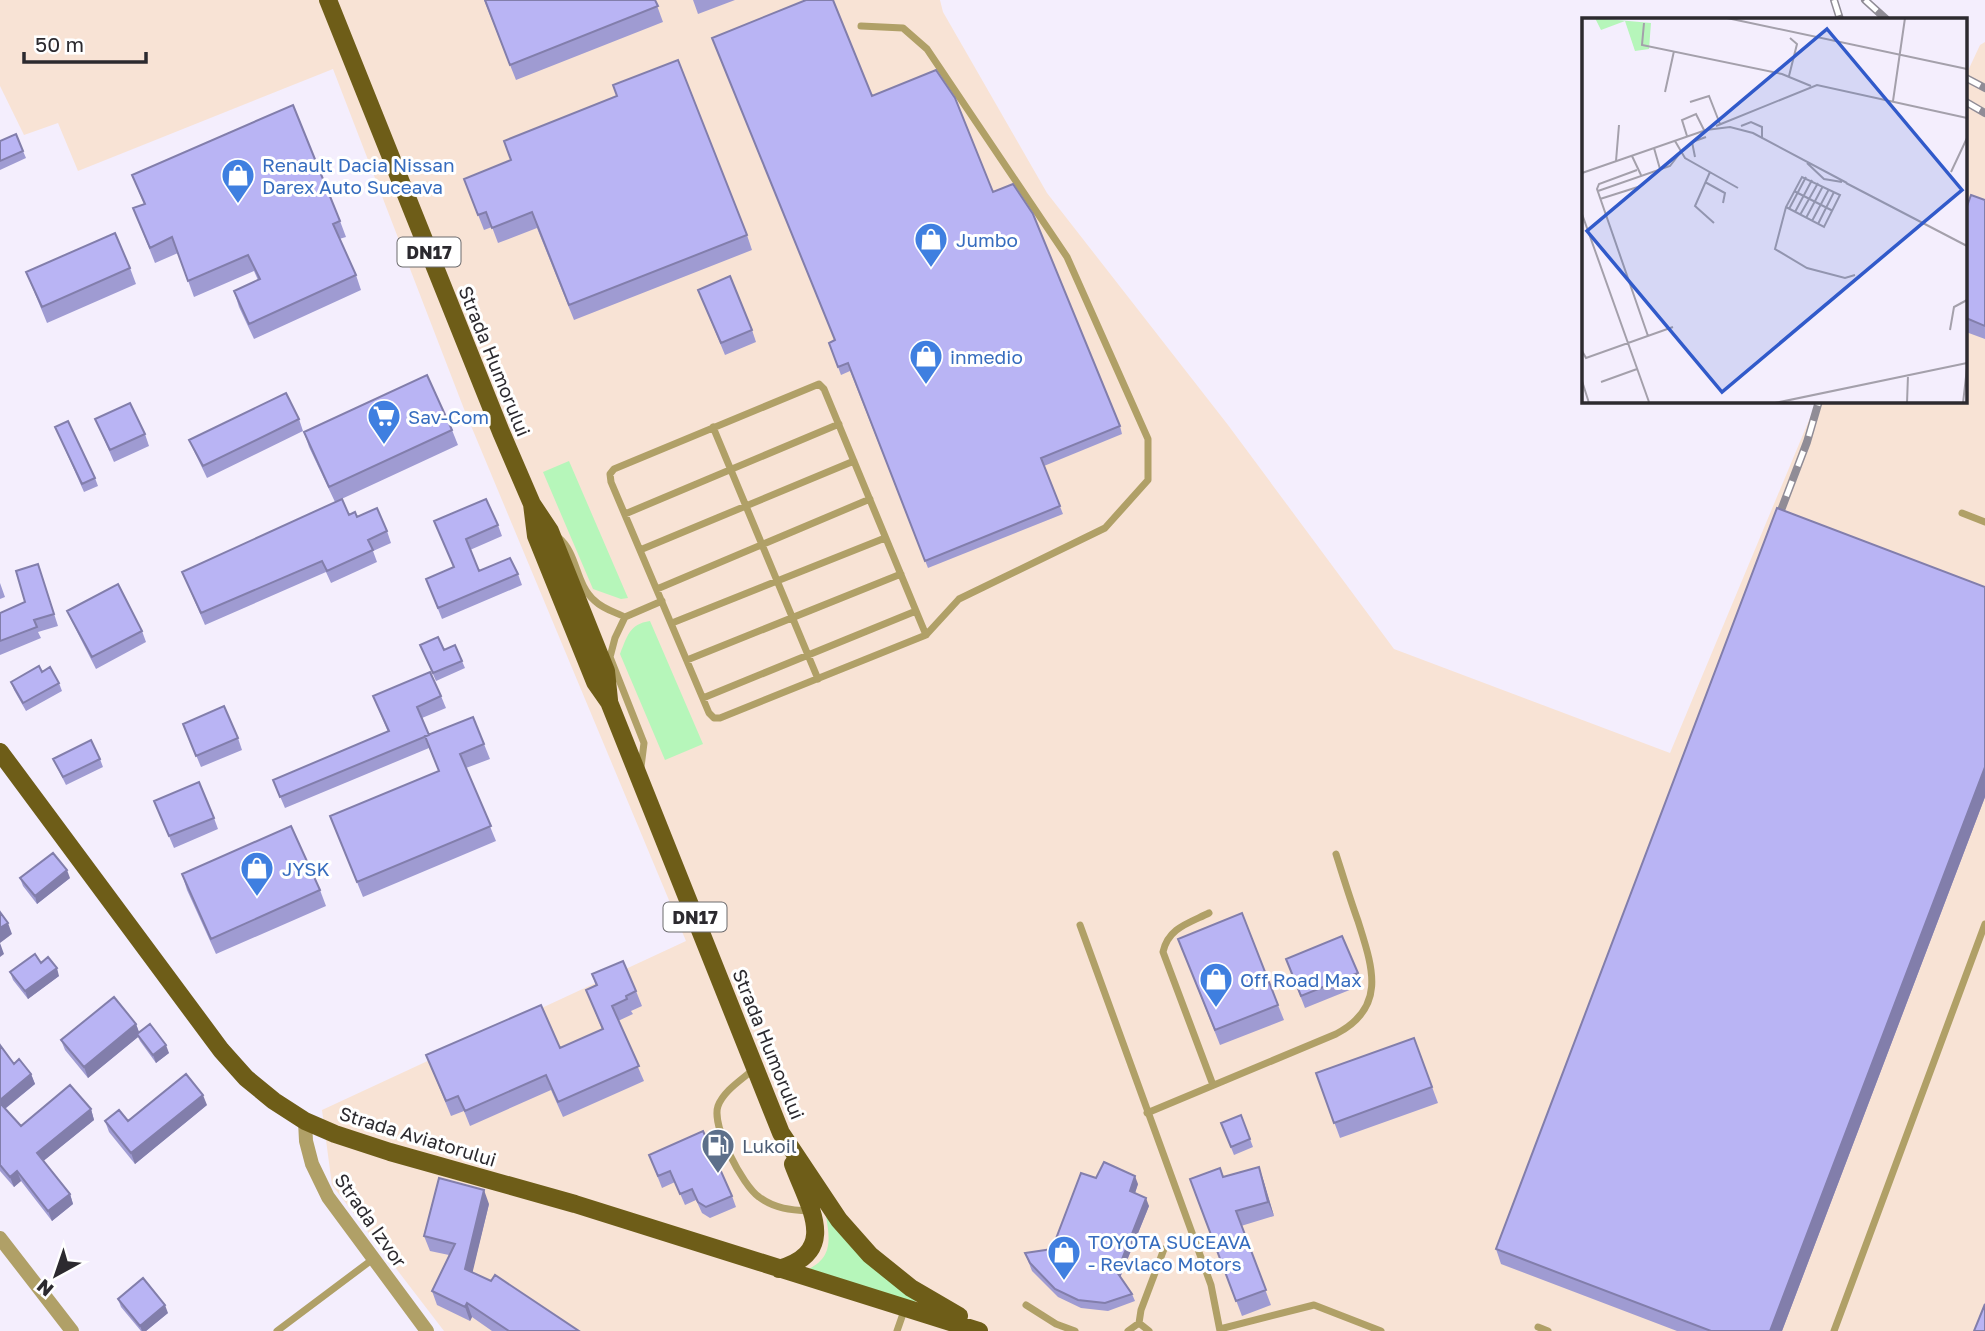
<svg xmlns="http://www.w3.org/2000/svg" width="1985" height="1331" font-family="'Golos Text',sans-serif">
  <rect width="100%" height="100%" fill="#f4eefd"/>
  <path fill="#f8e3d5" d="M0,0H940L943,12L1047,193L1228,425L1394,649L1670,753L1817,401H1966V75L1980,45L1985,42V1331H444L332,1185L322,1110L686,941L464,409L333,69L78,171L58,123L24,135L0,86Z"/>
  <path fill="#b6f6ba" d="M569,461L628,598L621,599L593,589L543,472Z
    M650,621L703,744L665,760L620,654C627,637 629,624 650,621Z
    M826,1216C854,1251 882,1274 916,1300L914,1306L805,1271C831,1259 831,1244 826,1216Z"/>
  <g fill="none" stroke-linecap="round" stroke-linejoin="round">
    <path stroke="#b0a067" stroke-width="7" d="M861,26L903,28L927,49L1067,257L1148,439V480L1105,528L959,599L926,635L720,718H714L709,713L611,482L610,474L614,469L819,384L824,389L926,635
      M713,427L818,679
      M1962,513L1985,522
      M625,514L839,424
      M559,538C578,554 575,584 595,601C603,609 615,612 625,617L615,638L610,657L644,743L641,767
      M640,550L854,461
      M657,589L870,499
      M625,617L662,601
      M672,623L885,538
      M687,660L901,574
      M703,698L916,611
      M1209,913C1189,923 1168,928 1163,952L1213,1085
      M1080,925L1211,1285L1220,1331
      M755,1068C743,1079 724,1090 718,1106C711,1126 743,1186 759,1197C775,1209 791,1210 810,1211
      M1147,1113L1336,1034C1388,1007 1372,966 1358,921C1350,899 1343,876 1336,854
      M1026,1305L1056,1324L1075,1331
      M1139,1323L1149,1331
      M1538,1327L1548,1331
      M1220,1329L1314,1305L1381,1331
      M277,1331L373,1259
      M897,1331L905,1308
      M1128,1331L1139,1323L1141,1310L1164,1249
      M1834,1331L1985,924"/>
    <path stroke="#b0a067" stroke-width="14" d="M305,1121L306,1141L312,1164L328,1197L427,1331
      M0,1238L72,1331"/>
    <path stroke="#6e5d18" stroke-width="18" d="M328,0L501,432L532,504L550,531L606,671L609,700
      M532,504L536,536L595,682L609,702L781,1133L839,1220L870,1255L911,1288L959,1316
      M0,752L221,1050L246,1078L274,1101L305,1121L335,1134L390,1152L575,1204L979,1331
      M779,1269C840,1251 809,1207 793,1164"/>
    <defs>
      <path id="rail" d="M1834,0L1840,19
        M1865,0L1886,19
        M1966,78L1985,88
        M1966,102L1985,113
        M1775,526L1807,442L1819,401"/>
    </defs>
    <use href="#rail" stroke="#908c96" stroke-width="8"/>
    <use href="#rail" stroke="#fff" stroke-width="5" stroke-dasharray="16" stroke-linecap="butt"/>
  </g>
  <path fill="#9f9bd2" d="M484,0H655L663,22L516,80Z
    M693,0H735L698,14Z
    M872,96L993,192L1120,426L1122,434L1044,466L1063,514L928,568L850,371L841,375L829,343L835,340Z
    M0,141L23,151L26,158L0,170Z
    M132,175L340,221L346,237L339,239L356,275L361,290L254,339L239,307L234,291L258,280L254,271L194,297L178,253L155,263L133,208L144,204Z
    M464,179L747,235L752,250L574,320L537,228L498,243L492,227L484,230Z
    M1985,200V339L1966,332V209Z
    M130,268L136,284L47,323L26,272Z
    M698,290L752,330L756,342L725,355Z
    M95,419L145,434L149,446L114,462Z
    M299,419L303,431L207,478L194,451L189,440Z
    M55,427L95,478L98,486L84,492Z
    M452,430L458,445L335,502L309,447L304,432Z
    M349,515L357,517L387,531L391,543L373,551L377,562L331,583L326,572L205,625L182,572Z
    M434,521L498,525L502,536L470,550L479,571L518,574L522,585L442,619L426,579L454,567Z
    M38,564L58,626L38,632L41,638L0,655V613L25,602Z
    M0,583L5,597L0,599Z
    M1985,587V797L1782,1331H1677L1501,1264L1496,1249Z
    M67,611L142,631L146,642L96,669L72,622Z
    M420,645L444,650L455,645L465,668L436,681Z
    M42,672L59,683L62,691L26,711L14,690L11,682Z
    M373,696H441L446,708L422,718L429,735L484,744L490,759L466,768L496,841L363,897L330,816L439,771L429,748L285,808L273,780L388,732Z
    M183,724L238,738L242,750L201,767Z
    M53,759H100L103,767L66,785Z
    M154,801L214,818L218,829L174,848Z
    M182,874L320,890L326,906L216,954L187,890Z
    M20,878H70L37,904L23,886Z
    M1184,954L1278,1005L1284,1020L1220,1045Z
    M41,963L59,976L28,999L13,980L10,972Z
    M1290,970L1358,973L1362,985L1305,1008Z
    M592,974L636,991L642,1006L631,1011L633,1014L618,1021L644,1081L563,1117L551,1090L470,1126L464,1111L451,1116L426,1055L560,1048L602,1029L586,990L596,986Z
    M136,1024L139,1032L169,1053L156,1063L140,1041L138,1037L88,1078L65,1050L61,1040Z
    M1414,1038L1438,1103L1340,1138L1316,1073Z
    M0,1045L14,1064L31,1074L35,1084L5,1109L21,1126L91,1109L94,1120L43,1161L70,1194L73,1204L52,1221L21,1181L14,1187L0,1171Z
    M207,1105L135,1164L109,1132L105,1121H128Z
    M1241,1115L1253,1147L1234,1155L1221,1123Z
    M649,1155L732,1196L736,1207L710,1218L702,1213L696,1200L685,1205L675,1182L662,1188Z
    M1259,1167L1274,1216L1241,1226L1271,1305L1242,1316L1190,1179L1223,1177Z
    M1096,1178L1138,1184L1135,1193L1149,1206L1120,1278L1132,1294L1135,1301L1108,1311L1081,1308L1058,1297L1032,1271L1025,1253L1052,1249Z
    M489,1204L472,1272L579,1331H492L472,1317L470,1321L437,1305L432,1291L449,1255L430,1251L424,1236Z
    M118,1299L168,1313L146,1331H141L121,1307Z"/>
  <path fill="#827eab" d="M1985,767V797L1782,1331H1770Z
    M67,870L70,878L37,904L35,896Z
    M8,923L12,934L0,943L4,954L0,957V928Z
    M57,968L59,976L28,999L25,991Z
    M136,1024L140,1035L137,1034L138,1037L88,1078L84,1067Z
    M166,1045L169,1053L156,1063L153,1055Z
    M31,1074L35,1084L2,1111L0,1106V1100Z
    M203,1095L207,1105L135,1164L131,1153Z
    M91,1109L94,1120L41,1163L37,1153Z
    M1259,1167L1264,1182L1274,1216L1268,1202Z
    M17,1171L21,1181L14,1187L10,1177Z
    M1135,1176L1138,1184L1133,1199L1130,1191Z
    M484,1190L489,1204L470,1283L465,1269Z
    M70,1194L73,1204L52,1221L48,1211Z
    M1146,1198L1149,1206L1119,1280L1117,1272Z
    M467,1303L472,1317L470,1321L465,1307Z
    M165,1305L168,1313L146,1331H142L140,1326Z"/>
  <path fill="#b9b4f4" stroke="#827eab" stroke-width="2" d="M485,0H655L658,6L510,65Z
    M806,0H833L872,96L936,70L955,98L993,192L1013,184L1033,214L1120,426L1041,458L1060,506L925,561L848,363L838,367L829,343L835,340L712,38Z
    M678,60L747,235L569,305L532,212L492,228L486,212L478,215L464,179L511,160L504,141L617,96L613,85Z
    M293,105L340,221L333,224L356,275L249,324L234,291L260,279L248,255L188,281L172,237L150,248L133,208L145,204L132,175Z
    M16,134L23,151L0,161V141Z
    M1971,195L1985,200V326L1966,318V209Z
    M115,233L130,268L42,307L26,272Z
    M730,276L752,330L721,343L698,290Z
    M427,375L452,430L329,487L304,432Z
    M286,393L299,419L203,466L189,440Z
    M130,403L145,434L110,450L95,419Z
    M68,421L95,478L82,484L55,427Z
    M342,499L349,515L355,512L357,517L377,508L387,531L368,540L373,550L327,571L322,561L201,613L182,572Z
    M486,499L498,525L466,539L479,571L510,558L518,574L438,608L426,579L454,567L434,521Z
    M1777,508L1985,587V767L1770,1331H1711L1496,1249Z
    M38,564L54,614L34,620L37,627L0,641V613L25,602L16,571Z
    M118,584L142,631L92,657L67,611Z
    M438,637L444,650L455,645L462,661L433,673L420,645Z
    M39,666L42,672L50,667L59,683L23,703L11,682Z
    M430,672L441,696L417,707L429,735L280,797L273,780L389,731L373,696Z
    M224,706L238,738L196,756L183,724Z
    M473,717L484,744L460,754L491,826L357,882L330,816L439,771L425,736Z
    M91,740L100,759L63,777L53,759Z
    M199,782L214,818L169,836L154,801Z
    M291,826L320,890L211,939L182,874Z
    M53,853L67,870L35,896L20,878Z
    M0,912L8,923L0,928Z
    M1242,913L1278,1005L1215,1030L1178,939Z
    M1342,936L1358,973L1301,996L1286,959Z
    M35,954L41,963L48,957L57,968L25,991L10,972Z
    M623,961L636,991L626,996L627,999L612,1006L639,1066L558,1102L546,1075L465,1111L458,1096L446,1101L426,1055L541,1005L560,1048L603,1029L586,990L597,985L592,974Z
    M114,997L136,1024L84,1067L61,1040Z
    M150,1024L166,1045L153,1055L137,1034Z
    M1414,1038L1432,1087L1334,1123L1316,1073Z
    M0,1045L14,1064L19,1059L31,1074L0,1100Z
    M186,1074L203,1095L131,1153L105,1121L119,1110L128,1121Z
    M70,1085L91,1109L37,1153L70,1194L48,1211L17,1171L10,1177L0,1165V1103L21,1126Z
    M1241,1115L1250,1139L1231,1147L1221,1123Z
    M703,1131L732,1196L706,1207L698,1202L692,1189L680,1194L670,1171L658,1176L649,1155Z
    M1104,1162L1135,1176L1130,1191L1146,1198L1117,1272L1132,1294L1105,1303L1078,1300L1055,1289L1030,1263L1025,1253L1052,1249L1081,1173L1096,1178Z
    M1259,1167L1268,1202L1236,1211L1266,1290L1236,1301L1190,1179L1220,1168L1223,1177Z
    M439,1178L484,1190L465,1269L491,1281L495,1275L579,1331H509L467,1303L465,1307L432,1291L455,1244L424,1236Z
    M143,1278L165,1305L140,1326L118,1299Z
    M1985,1304V1331H1974Z"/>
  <defs>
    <symbol id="shop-pin" viewBox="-11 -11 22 30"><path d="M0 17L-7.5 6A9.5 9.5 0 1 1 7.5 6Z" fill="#3f7fe0" stroke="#fff"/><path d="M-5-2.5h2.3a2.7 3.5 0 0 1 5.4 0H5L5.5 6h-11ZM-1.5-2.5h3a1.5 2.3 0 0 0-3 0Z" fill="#fff"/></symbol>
    <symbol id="supermarket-pin" viewBox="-11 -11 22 30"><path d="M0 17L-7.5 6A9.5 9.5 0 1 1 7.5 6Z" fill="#3f7fe0" stroke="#fff"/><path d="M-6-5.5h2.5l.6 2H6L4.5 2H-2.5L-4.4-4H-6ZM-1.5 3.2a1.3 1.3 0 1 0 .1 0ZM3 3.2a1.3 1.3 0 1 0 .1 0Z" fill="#fff"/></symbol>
    <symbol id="fuel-pin" viewBox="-11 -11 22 30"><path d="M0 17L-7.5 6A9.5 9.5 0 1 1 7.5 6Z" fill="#5c6f8a" stroke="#fff"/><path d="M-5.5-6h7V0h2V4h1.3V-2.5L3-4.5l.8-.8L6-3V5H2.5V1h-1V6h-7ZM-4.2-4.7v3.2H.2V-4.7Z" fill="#fff"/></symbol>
  </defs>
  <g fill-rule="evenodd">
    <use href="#shop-pin" x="219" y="156" width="38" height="52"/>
    <use href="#shop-pin" x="912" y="220" width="38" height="52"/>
    <use href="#shop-pin" x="907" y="337" width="38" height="52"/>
    <use href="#supermarket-pin" x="365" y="397" width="38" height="52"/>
    <use href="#shop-pin" x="238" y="849" width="38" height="52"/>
    <use href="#shop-pin" x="1197" y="960" width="38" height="52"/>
    <use href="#fuel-pin" x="699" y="1126" width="38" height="52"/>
    <use href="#shop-pin" x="1045" y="1233" width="38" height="52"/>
  </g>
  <g text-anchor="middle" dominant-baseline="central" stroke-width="6" stroke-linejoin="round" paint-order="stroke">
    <g fill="#fff" stroke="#6b6a6d" stroke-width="2">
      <rect x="397.5" y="237.5" width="63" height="29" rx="5"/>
      <rect x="663.5" y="902.5" width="63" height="29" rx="5"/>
    </g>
    <g font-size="18" font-weight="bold" fill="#2c2a2f">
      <text x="429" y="252">DN17</text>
      <text x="695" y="917">DN17</text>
    </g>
    <g font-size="19" fill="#366cbe" stroke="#fff" text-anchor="start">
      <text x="262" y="164">Renault Dacia Nissan<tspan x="262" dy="22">Darex Auto Suceava</tspan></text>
      <text x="956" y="239">Jumbo</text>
      <text x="950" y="356">inmedio</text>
      <text x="408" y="416">Sav-Com</text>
      <text x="282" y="868">JYSK</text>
      <text x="1240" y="979">Off Road Max</text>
      <text x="1088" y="1241">TOYOTA SUCEAVA<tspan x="1088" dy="22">- Revlaco Motors</tspan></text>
    </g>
    <g font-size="19" fill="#2c2a2f" stroke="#fff">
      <text transform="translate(495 361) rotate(68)">Strada Humorului</text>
      <text transform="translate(769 1044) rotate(68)">Strada Humorului</text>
      <text transform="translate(418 1136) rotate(17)">Strada Aviatorului</text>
      <text transform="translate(371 1220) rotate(55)">Strada Izvor</text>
    </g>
    <g font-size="19" fill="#4e5e75" stroke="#fff" text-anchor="start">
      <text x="742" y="1145">Lukoil</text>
    </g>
  </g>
  <g transform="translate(1582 18)">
    <rect width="385" height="385" fill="#f4eefd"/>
    <path d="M13,0L69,5L67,31L53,33L43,3L19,12Z" fill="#b6f6ba"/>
    <path fill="none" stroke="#a4a0ab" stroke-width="2" d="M145,0L385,51M62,5L60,27L200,56L229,68M207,58L215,26L208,20M83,74L92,33M311,83L323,0M108,84L127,78L138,106M134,108L235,67L385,100M159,108L169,104L180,109V120M105,118L100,102L114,96L122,112M93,123L103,140L156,170M72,130L78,151M50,138L59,157M113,139L110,124L124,119M34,143L37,107M225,145L242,161L260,164M55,152L17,166L15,171L66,318M128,154L113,188L132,205M369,154L385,120M0,155L124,112L148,109L171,115L265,165M123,164L143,175L141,185M264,165L385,228M16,173L88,148L98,135M212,173L251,193M18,181L59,168M204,189L242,209L258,177L220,159L204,189L193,231L225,250L263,260L273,257M207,191L224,159M213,194L230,162M0,196L67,384M218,197L236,165M224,200L241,168M230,203L247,171M236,206L252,174M368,312L372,289L385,282M0,333L4,340L91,309M0,363L7,385M19,364L55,351M193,385L385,345M325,385L326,357M381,385L385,350"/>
    <path fill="#315aca" fill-opacity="0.15" stroke="#315aca" stroke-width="3.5" d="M245,11L380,172L140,374L5,213Z"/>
    <rect width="385" height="385" fill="none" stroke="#2c2a2f" stroke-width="3.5"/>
  </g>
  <g transform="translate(56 1275) rotate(220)" stroke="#ffffff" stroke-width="5" paint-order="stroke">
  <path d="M0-5L12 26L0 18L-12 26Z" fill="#2c2a2f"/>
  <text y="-10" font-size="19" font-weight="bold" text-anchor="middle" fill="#2c2a2f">N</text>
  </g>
  <path d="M24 52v10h122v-10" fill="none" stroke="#2c2a2f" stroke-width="3.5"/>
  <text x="35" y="52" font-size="21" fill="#2c2a2f" stroke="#ffffff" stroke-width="5" paint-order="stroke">50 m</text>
</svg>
